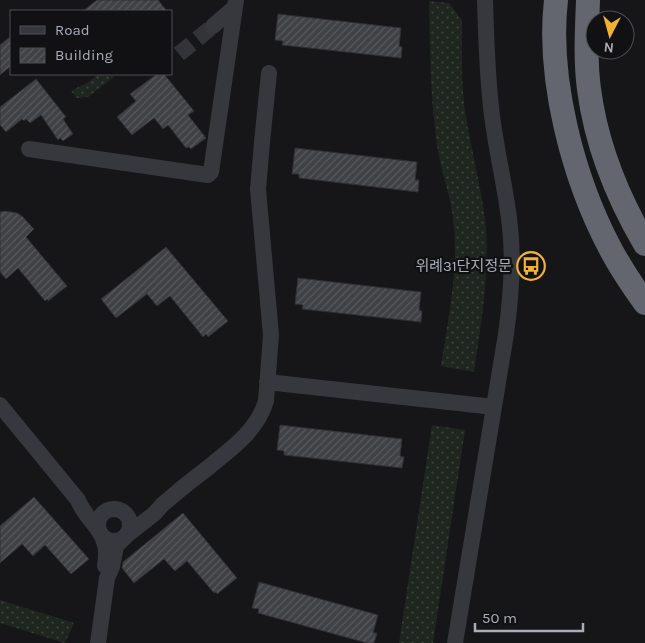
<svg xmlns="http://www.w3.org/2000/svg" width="645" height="643" font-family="Karla,'Noto Sans KR',sans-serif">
  <defs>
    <pattern id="grass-dots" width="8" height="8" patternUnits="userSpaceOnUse" patternTransform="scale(1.25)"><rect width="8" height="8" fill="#1e261f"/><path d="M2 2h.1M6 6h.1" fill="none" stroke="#3c433d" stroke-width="1.8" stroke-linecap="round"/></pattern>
    <pattern id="building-hatch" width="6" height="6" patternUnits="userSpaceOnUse" patternTransform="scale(1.25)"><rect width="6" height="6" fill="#404145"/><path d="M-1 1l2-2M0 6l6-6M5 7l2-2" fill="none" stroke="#595a5e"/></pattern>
  </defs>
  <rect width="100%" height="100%" fill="#161618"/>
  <path fill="url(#grass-dots)" d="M429,1L449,3L462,20C462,50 461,81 465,111C471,150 482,189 486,228C489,277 481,325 474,372L441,366C448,320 458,273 454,227C452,199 441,172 437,145C430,97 430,49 429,1Z
    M97,74L107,76L114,75V77L88,97L77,98L71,91C81,85 91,83 97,74Z
    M432,425L465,430L433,643H399Z
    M0,600L74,623L65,643L0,623Z"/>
  <path fill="url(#building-hatch)" stroke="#303034" d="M97,0H158L167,11H83Z
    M278,14L401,28L399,46L402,47L401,58L282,45L283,41L275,40Z
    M11,36V66L0,75V45Z
    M157,74H164L194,111L188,115L206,138L191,149L189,147L186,148L168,125L163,129L154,118L132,135L117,117L136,101L130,94Z
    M36,79L66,117L63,119L73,134L63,141L60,138L58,140L41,115L30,123L26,119L24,121L22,119L6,132L0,125V107Z
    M295,148L417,162L415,180H419L418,192L299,178V174H292Z
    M5,211L17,213L22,216L34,229L26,237L67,286L48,301L47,299L45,301L18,268L6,279L0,272V212Z
    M166,247L228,321L208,337L206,334L203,337L170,296L157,306L147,294L116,318L101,299Z
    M298,278L421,292L419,310L422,311L421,322L302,309L303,305L295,304Z
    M280,425L402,439L400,456L404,457L402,468L284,455V451L277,450Z
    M34,497L89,559L71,574L45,545L33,556L22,544L0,563V526Z
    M183,513L237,578L217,594L216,592L214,593L187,561L175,571L164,559L134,583L122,568L123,562Z
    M259,582L378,615L373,633H377L374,643H367L258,613L259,609L252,608Z"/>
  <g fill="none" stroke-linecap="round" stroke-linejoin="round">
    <path stroke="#333438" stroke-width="16" stroke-dasharray="16 8" stroke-linecap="butt" d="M179,54L213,26"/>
    <path stroke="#37383d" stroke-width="16" d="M213,26L235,7
      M29,149L208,175L211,172L236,0
      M267,382L494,407
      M0,405L78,500C84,517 102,528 105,545C107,552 106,559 105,566
      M98 525a16 16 0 1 1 32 0a16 16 0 1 1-32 0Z
      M98,643L107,578L112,567L116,546L127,535L154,514L163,504C178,491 193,479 209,467C232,448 257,431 266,401L271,335L258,189L262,142L269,73
      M455,643L506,334C511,298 514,263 510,227C506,187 495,147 491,107C487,71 486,36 485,0"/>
    <path stroke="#63666e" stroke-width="24" d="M556,0C547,79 573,178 610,248C620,267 632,285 645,303
      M588,0C587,29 585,60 589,89C596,144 617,196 645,244"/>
  </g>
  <defs>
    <symbol id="bus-ring" viewBox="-11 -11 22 22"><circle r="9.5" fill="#111113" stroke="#f2b134" stroke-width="1.5"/><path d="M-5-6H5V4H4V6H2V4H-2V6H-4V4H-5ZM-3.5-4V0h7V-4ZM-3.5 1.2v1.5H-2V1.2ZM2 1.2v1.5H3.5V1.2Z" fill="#f2b134"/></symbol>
  </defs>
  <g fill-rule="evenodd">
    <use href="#bus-ring" x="515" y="250" width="32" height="32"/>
  </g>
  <g text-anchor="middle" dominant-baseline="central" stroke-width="4.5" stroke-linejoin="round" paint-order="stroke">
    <g font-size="15" fill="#a8adb8" stroke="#111113" text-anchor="end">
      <text x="512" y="266">위례31단지정문</text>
    </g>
  </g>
  <rect x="10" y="10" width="162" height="65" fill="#111113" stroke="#4d4f55"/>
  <rect x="20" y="26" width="25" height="8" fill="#37383d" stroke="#4d4f55"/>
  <text x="55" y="35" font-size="15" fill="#a8adb8">Road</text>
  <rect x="20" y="48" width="25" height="15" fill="url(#building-hatch)" stroke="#4d4f55"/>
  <text x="55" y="60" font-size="15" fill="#a8adb8">Building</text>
  <g transform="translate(610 35) rotate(186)"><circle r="24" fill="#111113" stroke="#4d4f55"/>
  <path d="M0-4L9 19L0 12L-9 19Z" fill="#f2b134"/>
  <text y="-8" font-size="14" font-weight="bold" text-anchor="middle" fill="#a8adb8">N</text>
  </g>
  <path d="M475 623v8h108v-8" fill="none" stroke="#a8adb8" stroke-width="2.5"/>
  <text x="482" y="623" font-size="15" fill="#a8adb8" stroke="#111113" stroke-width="4" paint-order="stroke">50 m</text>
</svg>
